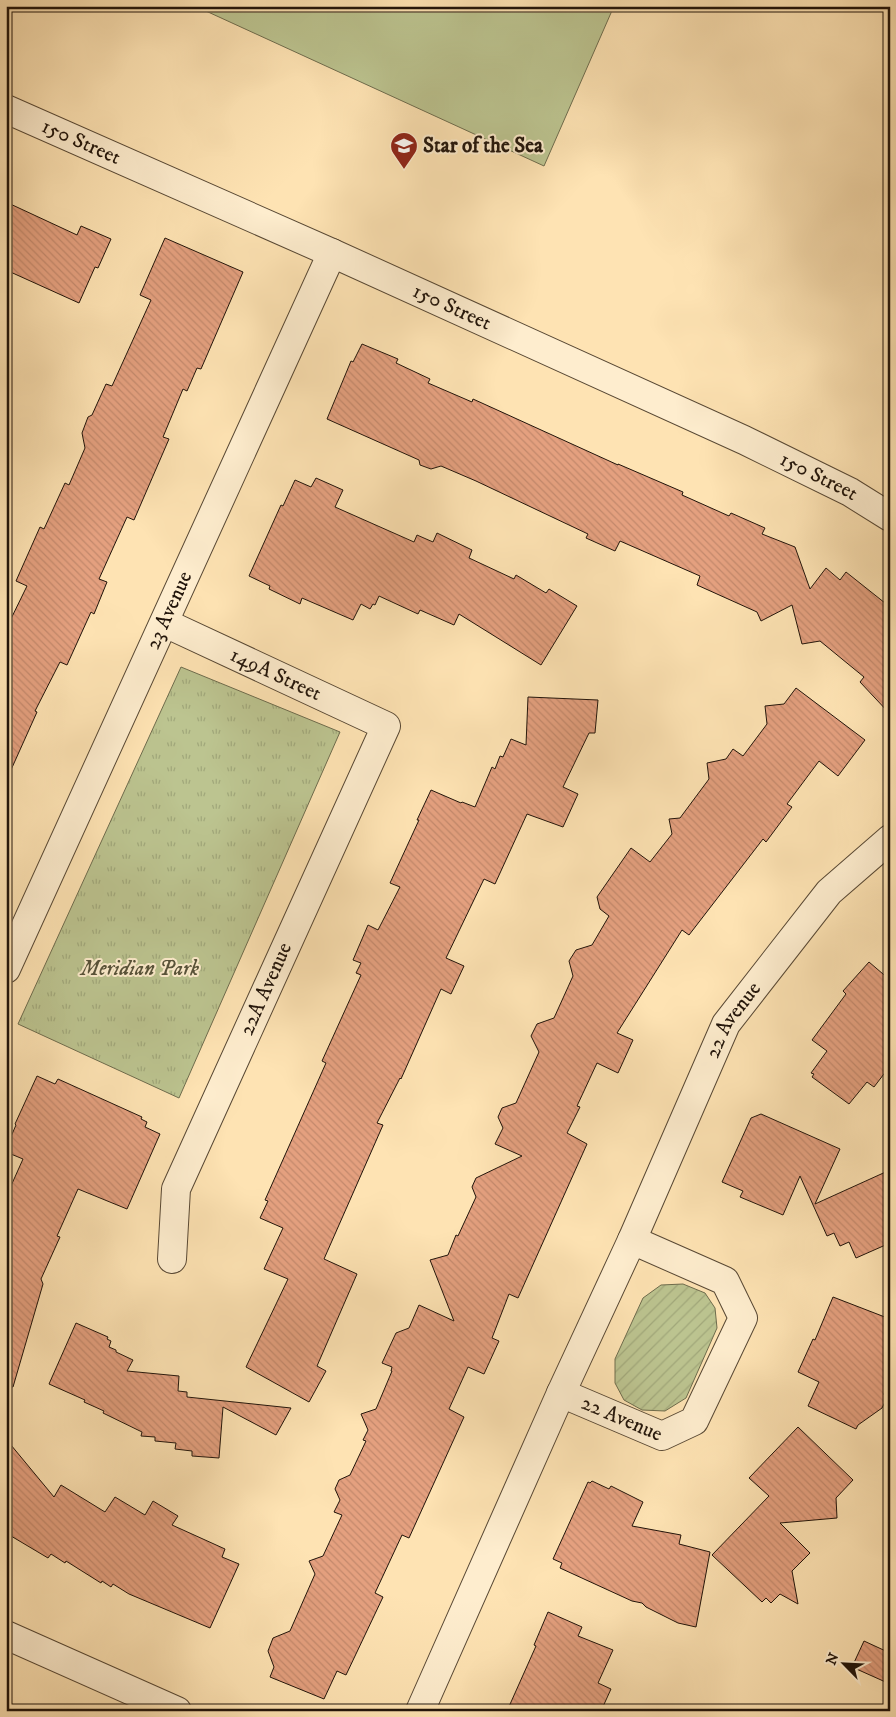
<svg xmlns="http://www.w3.org/2000/svg" width="896" height="1717" font-family="'IM FELL DW Pica',serif">
  <defs>
    <pattern id="park-tufts" width="24" height="20" patternUnits="userSpaceOnUse" patternTransform="scale(1.25)"><rect width="24" height="20" fill="#bcc490"/><path d="M3 7l-1-3M5 7V3M7 7l1-3M15 17l-1-3M17 17v-4M19 17l1-3" fill="none" stroke="#a1a87b"/></pattern>
    <pattern id="garden-furrows" width="10" height="10" patternUnits="userSpaceOnUse" patternTransform="scale(1.25)"><rect width="10" height="10" fill="#bcc490"/><path d="M-1 1l2-2M0 10L10 0M9 11l2-2" fill="none" stroke="#a1a87b"/></pattern>
    <pattern id="building-back-hatch" width="6" height="6" patternUnits="userSpaceOnUse" patternTransform="scale(1.25)"><rect width="6" height="6" fill="#e4a07f"/><path d="M-1 5l2 2M0 0l6 6M5-1l2 2" fill="none" stroke="#c3896c"/></pattern>
  </defs>
  <rect width="100%" height="100%" fill="#fee3b3"/>
  <filter id="stains"><feTurbulence type="fractalNoise" baseFrequency=".004" numOctaves="4"/><feColorMatrix values="0 0 0 0 .2 0 0 0 0 .09 0 0 0 0 .02 0 0 0 .5 -.17"/></filter>
  <radialGradient id="worn" r=".72"><stop offset=".6" stop-color="#630" stop-opacity="0"/><stop offset="1" stop-color="#630" stop-opacity=".3"/></radialGradient>
  <path fill="#bcc490" stroke="#6e6c4d" d="M195,6H614L544,166Z"/>
  <path fill="url(#park-tufts)" stroke="#6e6c4d" d="M181,667L340,732L179,1098L18,1024Z"/>
  <path fill="url(#garden-furrows)" stroke="#6e6c4d" d="M683,1284L705,1293L715,1308L717,1328L686,1398L665,1411L642,1410L624,1400L615,1383V1359L643,1298L661,1285Z"/>
  <path fill="url(#building-back-hatch)" stroke="#21140a" d="M6,202L77,235L81,226L111,239L98,268L95,267L79,303L6,270Z
    M165,238L243,272L201,369L197,368L187,391L183,389L163,437L169,439L134,520L127,517L99,579L107,582L94,614L91,612L67,665L60,662L35,711L37,712L6,781V629L27,586L16,581L40,527L44,529L65,483L69,485L85,448L82,433L88,417L92,415L106,384L112,386L151,300L140,295Z
    M362,344L398,359L396,363L430,379L428,383L472,402L473,399L618,465V464L683,492L682,495L729,516L731,513L765,528L762,534L795,547L810,589L826,568L840,580L846,572L890,607V714L860,682L864,677L820,641L802,644L792,605L761,621L757,612L697,585L700,576L620,541L615,551L586,538L588,534L476,481L441,466L431,469L420,465L419,460L327,419L351,361L353,362Z
    M316,478L343,490L335,507L414,542L417,535L433,542L437,533L472,550L469,558L514,579L516,575L546,593L549,589L577,606L541,665L459,614L454,625L420,610L418,614L379,596L375,605L373,604L370,609L361,604L353,620L302,598L300,604L269,589L270,586L249,576L281,505L283,506L295,480L311,487Z
    M796,688L865,740L838,776L819,761L787,804L792,807L766,842L763,839L689,935L682,930L617,1033L633,1040L618,1073L597,1063L577,1106L580,1107L567,1133L587,1144L518,1298L509,1294L492,1338L499,1341L484,1374L468,1367L449,1409L464,1417L409,1538L402,1535L375,1593L383,1597L346,1675L337,1671L324,1699L270,1677L274,1667L268,1651L273,1638L290,1631L315,1574L309,1561L323,1556L342,1515L334,1512L340,1500L335,1489L339,1480L350,1475L366,1441L363,1440L368,1430L361,1414L376,1409L392,1371H391L392,1367L382,1363L396,1333L409,1328L419,1305L454,1321L430,1260L448,1255L456,1235L458,1236L476,1197L472,1187L476,1178L522,1156L495,1144L503,1128L498,1117L502,1108L516,1103L539,1052L531,1036L537,1024L554,1018L573,976L569,961L576,950L592,945L609,916L600,909L597,897L631,848L650,862L672,834L669,819L680,818L709,779L707,763L726,759L733,749L743,756L767,724L765,706L784,704Z
    M528,697L598,700L595,733H589L563,787L578,794L563,827L527,814L495,884L484,879L446,958L464,966L451,994L441,989L401,1079L400,1078L377,1123L383,1125L324,1259L357,1274L317,1366L326,1371L309,1402L246,1367L288,1279L264,1269L283,1228L260,1218L268,1201L265,1200L326,1063L322,1061L361,975L356,973L361,963L353,960L368,925L378,930L400,887L390,883L419,820H417L431,790L461,803L462,802L475,807L492,767L495,769L500,756L503,757L511,739L526,745Z
    M869,962L890,980V1066L874,1087L867,1082L849,1104L812,1077L814,1074L811,1073L827,1051L812,1040L846,994L843,991Z
    M37,1076L55,1084L58,1079L142,1117L141,1119L147,1122L145,1127L160,1134L127,1209L78,1189L57,1236L60,1237L41,1279L43,1284L13,1387L6,1386V1197L23,1159L6,1152V1148L16,1125L15,1124Z
    M761,1114L840,1149L815,1204L890,1170V1243L856,1258L849,1242L840,1246L834,1233L827,1236L800,1176L783,1215L740,1197L743,1191L722,1182L751,1118Z
    M833,1297L890,1319V1381L884,1394L886,1400L882,1408L858,1425L856,1429L808,1406L819,1382L798,1372L813,1339L815,1340Z
    M76,1323L108,1337L107,1339L111,1341L109,1347L116,1350V1352L133,1360L127,1371L179,1376L178,1391L187,1392V1397L291,1408L276,1435L223,1407L219,1458L192,1456V1451L175,1449L176,1443L155,1441V1437L141,1436L142,1432L103,1413L104,1411L84,1402L85,1400L49,1384Z
    M798,1427L853,1480L836,1498L837,1518L780,1523L810,1553L792,1571L798,1604L780,1594L771,1603L766,1598L762,1602L712,1555L769,1496L749,1478Z
    M6,1439L54,1497L61,1485L105,1512L115,1497L145,1515L153,1501L178,1516L172,1525L225,1549L222,1557L239,1564L210,1628L129,1594L113,1584L111,1587L102,1581L101,1583L66,1561L65,1563L51,1554L48,1558L6,1533Z
    M592,1481L609,1489L611,1486L643,1502L632,1526L681,1535L679,1544L710,1552L696,1627L678,1623L646,1607L642,1603L632,1601L560,1568L562,1563L553,1559L588,1482L590,1483Z
    M548,1612L582,1627L578,1636L613,1650L598,1683L611,1689L601,1711H507L536,1646L534,1645Z
    M864,1641L890,1653V1684L852,1667Z"/>
  <g fill="none" stroke-linecap="round" stroke-linejoin="round">
    <defs>
      <g id="minor">
        <path id="s1" d="M6,109L332,253L744,440L850,492L890,517"/>
        <path id="s2" d="M165,623L386,726L176,1189L172,1259"/>
        <path id="s3" d="M6,969L332,253"/>
        <path id="s4" d="M561,1393L662,1436L694,1421L743,1318L725,1281L632,1240"/>
        <path d="M6,1635L177,1711"/>
        <path id="s5" d="M420,1711L561,1393L632,1240L726,1024L829,892L890,839"/>
      </g>
    </defs>
    <use href="#minor" stroke="#584834" stroke-width="30"/>
    <use href="#minor" stroke="#feedce" stroke-width="28"/>
  </g>
  <defs>
    <symbol id="school-pin" viewBox="-11 -11 22 30"><path d="M0 17L-7.5 6A9.5 9.5 0 1 1 7.5 6Z" fill="#8f2418" stroke="#feedce"/><path d="M0-5L7-2L0 1L-7-2ZM-4 1L0 2.5L4 1V4Q0 6-4 4Z" fill="#fff"/></symbol>
  </defs>
  <g fill-rule="evenodd">
    <use href="#school-pin" x="388" y="130" width="32" height="43"/>
  </g>
  <g text-anchor="middle" dominant-baseline="central" stroke-width="4" stroke-linejoin="round" paint-order="stroke">
    <g font-size="21" fill="#21140a" stroke="#feedce">
      <text stroke="none"><textPath href="#s1" startOffset="82">150 Street</textPath></text>
      <text stroke="none"><textPath href="#s1" startOffset="488">150 Street</textPath></text>
      <text stroke="none"><textPath href="#s1" startOffset="892">150 Street</textPath></text>
      <text stroke="none"><textPath href="#s3" startOffset="394">23 Avenue</textPath></text>
      <text stroke="none"><textPath href="#s2" startOffset="122">149A Street</textPath></text>
      <text transform="translate(266 989) rotate(-66)">22A Avenue</text>
      <text stroke="none"><textPath href="#s5" startOffset="759">22 Avenue</textPath></text>
      <text stroke="none"><textPath href="#s4" startOffset="66">22 Avenue</textPath></text>
    </g>
    <g font-size="21" font-weight="bold" fill="#21140a" stroke="#feedce" text-anchor="start">
      <text x="423" y="146">Star of the Sea</text>
    </g>
    <g font-size="21" font-style="italic" fill="#575239" stroke="#feedce">
      <text x="140" y="969">Meridian Park</text>
    </g>
  </g>
  <rect width="896" height="1717" fill="none" stroke="#fee3b3" stroke-width="25"/>
  <rect x="8" y="8" width="881" height="1702" fill="none" stroke="#21140a" stroke-width="2.5"/>
  <rect x="12" y="12" width="871" height="1692" fill="none" stroke="#21140a"/>
  <g transform="translate(844 1664) rotate(294)" stroke="#feedce" stroke-width="4" paint-order="stroke">
  <path d="M0-4L9 19L0 12L-9 19Z" fill="#21140a"/>
  <text y="-8" font-size="14" font-weight="bold" text-anchor="middle" fill="#21140a">N</text>
  </g>
  <rect width="100%" height="100%" filter="url(#stains)"/>
  <rect width="100%" height="100%" fill="url(#worn)"/>
</svg>
